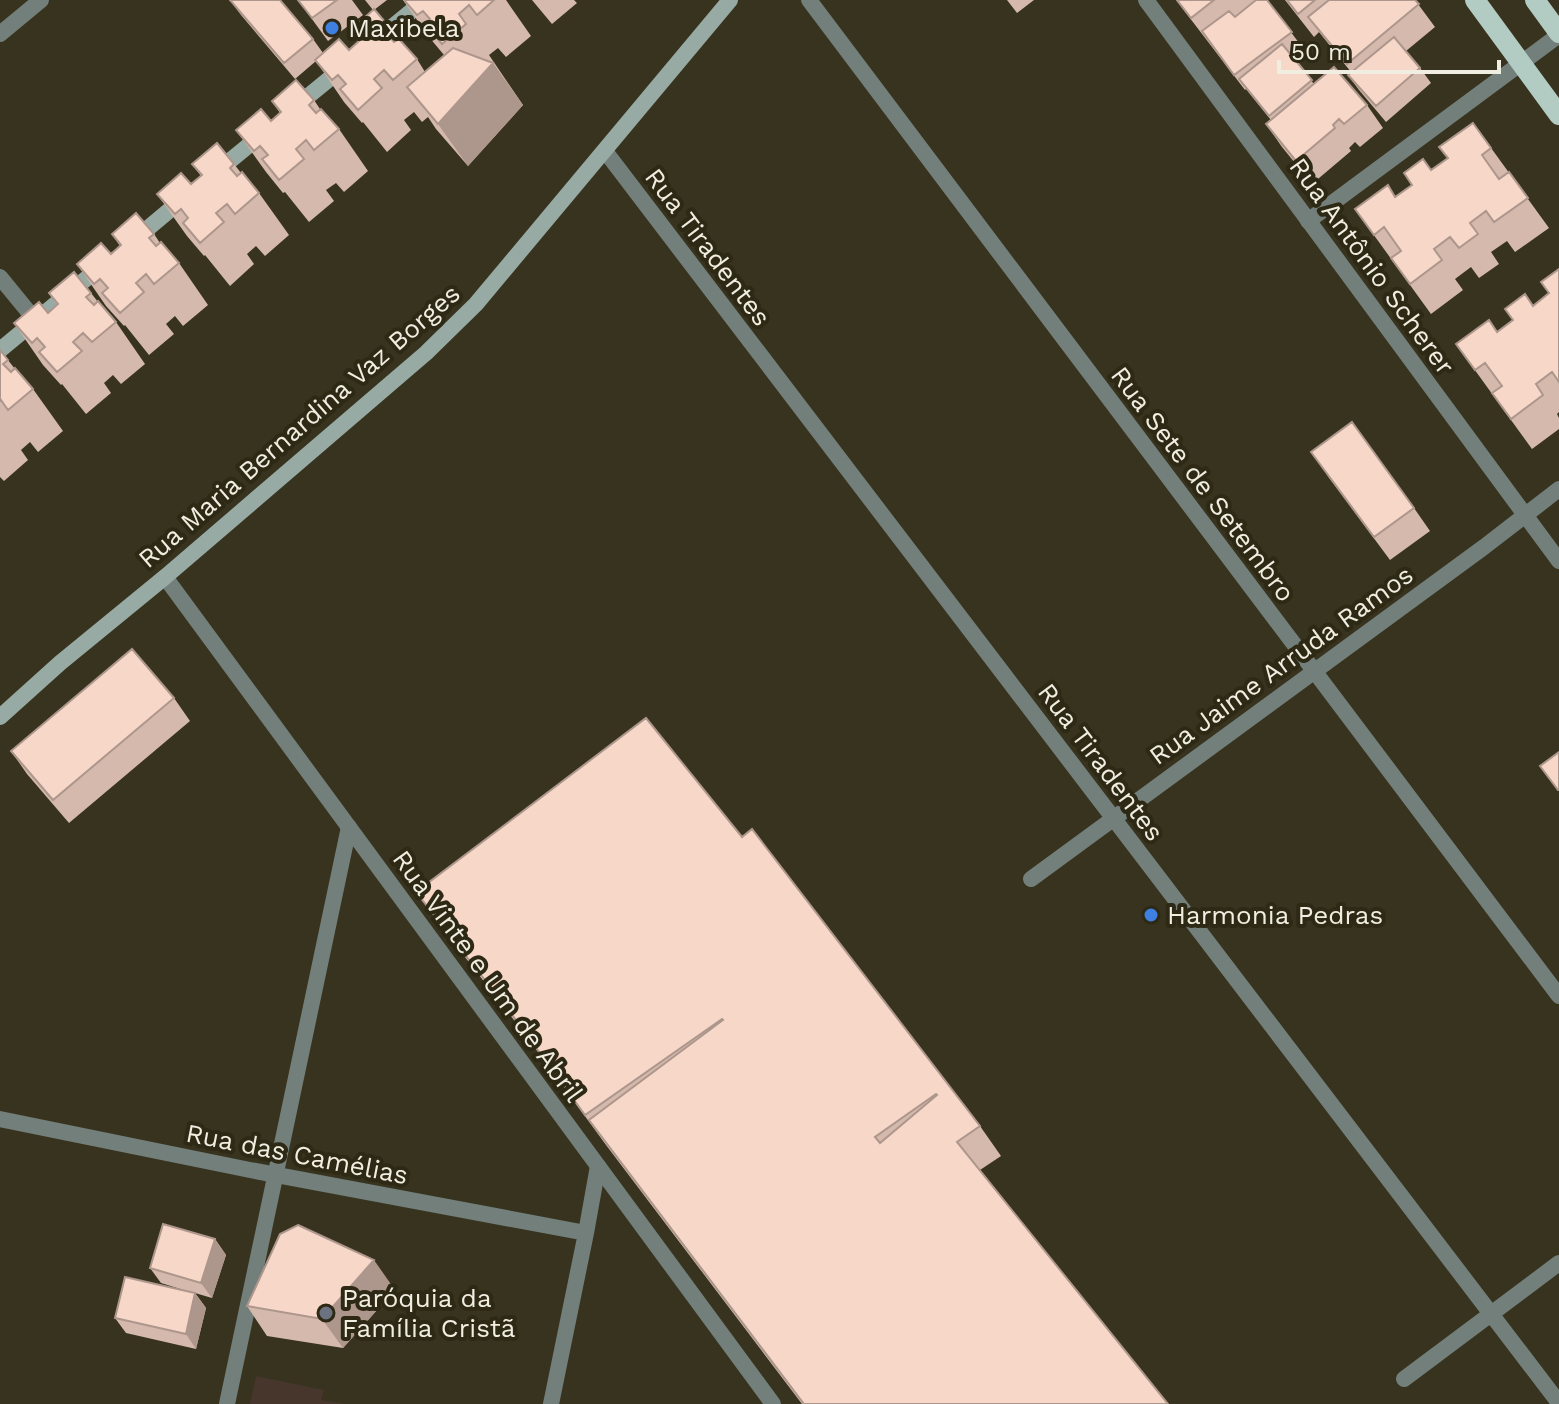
<svg xmlns="http://www.w3.org/2000/svg" width="1559" height="1404" font-family="'Work Sans',sans-serif">
  <rect width="100%" height="100%" fill="#38331e"/>
  <path fill="#47362c" d="M256,1376L324,1390L321,1400L345,1404H250Z"/>
  <g fill="none" stroke-linecap="round" stroke-linejoin="round">
    <path stroke="#737f7b" stroke-width="16" d="M809,0L1559,996
      M0,34L41,0
      M605,151L1559,1403
      M1308,221L1559,35
      M0,277L36,321
      M1031,879L1484,547L1559,489
      M0,1119L250,1170L586,1233
      M1404,1379L1559,1263
      M227,1404L349,827
      M551,1404L586,1233L598,1166"/>
    <path stroke="#737f7b" stroke-width="16" d="M1146,0L1559,561
      M165,577L773,1404"/>
    <path stroke="#97aaa4" stroke-width="16" d="M375,41L425,0
      M295,107L345,66
      M215,173L265,132
      M134,240L184,198
      M0,350L104,264
      M0,717L60,663L165,577L426,353L476,304L730,0"/>
    <path stroke="#b2cbc3" stroke-width="20" d="M1475,0L1559,115
      M1535,0L1559,33"/>
  </g>
  <path fill="#d4b9ac" d="M230,0L313,39L323,53L349,50L358,42L350,31L373,10L365,0H387L374,10L398,39L417,59L425,72L444,55L429,37L403,0H506L531,36L506,57L498,48L489,55L523,105L468,166L436,129L428,117L422,122L414,112L404,120L411,130L387,152L363,122L362,123L344,102L316,61L295,79L241,15Z
    M298,0H352L363,15L328,41Z
    M532,0H574L577,3L552,24Z
    M1007,0H1034L1017,13Z
    M1176,0H1267L1302,47L1291,56L1314,84L1367,105L1383,128L1360,147L1355,142L1349,148L1351,151L1312,184L1282,147L1266,124L1271,120L1246,89L1245,90Z
    M1285,0H1415L1435,27L1406,51L1420,68L1431,83L1386,122L1359,90L1348,75L1351,72L1319,32L1314,37Z
    M314,100L320,109L339,129L368,171L344,192L336,183L326,190L334,201L309,222L285,192L283,193L266,172L236,130L271,121L280,113L272,101Z
    M1473,123L1549,228L1515,252L1507,241L1491,252L1499,264L1479,278L1471,267L1455,279L1463,290L1431,314L1355,209L1396,197L1448,159Z
    M192,164H234L241,173L259,193L289,235L265,256L256,246L247,254L254,264L230,286L205,255L204,256L187,236L157,194L191,184L201,176Z
    M112,234H154L160,243L179,263L208,305L183,326L175,316L166,324L174,334L149,355L125,325L124,326L106,306L77,264L111,254L120,246Z
    M1559,269V412L1557,414L1559,418V429L1532,449L1456,344L1497,332L1549,293Z
    M49,293H91L98,302L116,322L145,364L121,384L113,375L104,383L111,393L86,414L62,384L61,385L43,365L14,323L48,313L57,305Z
    M0,350L15,369L33,389L63,431L38,452L30,442L21,450L28,460L4,481L0,477Z
    M1327,475L1414,508L1430,531L1390,560Z
    M174,698L190,721L69,823L27,774L11,751Z
    M742,837L980,1126L1001,1156L980,1170L1168,1404H802L606,1145L531,1042L437,921L416,892Z
    M215,1239L226,1255L212,1298L195,1293L206,1308L196,1349L126,1333L115,1318L190,1292L161,1283L150,1268Z
    M395,1290L343,1348L267,1336L247,1306Z"/>
  <path fill="#ad968c" d="M493,63L523,105L468,166L438,124Z
    M215,1239L226,1255L212,1298L201,1283Z
    M374,1260L395,1290L343,1348L322,1319Z
    M195,1293L206,1308L196,1349L186,1334Z"/>
  <path fill="#f7d7c8" stroke="#ad968c" stroke-width="2" fill-rule="evenodd" d="M230,0H280L313,39L284,63Z
    M298,0H337L312,18Z
    M404,0H494L477,15L469,5L459,14L466,24L442,44L425,24L430,19L423,11L417,15Z
    M1177,0H1214L1191,18Z
    M1256,0H1267L1292,32L1234,75L1202,31L1229,11L1235,17Z
    M1287,0H1315L1298,14Z
    M1329,0H1415L1419,4L1347,64L1308,17Z
    M374,9L392,30L387,34L394,42L399,39L417,59L393,80L384,70L374,79L382,88L358,110L340,89L346,84L338,75L332,80L315,60L339,39L349,50L359,41L350,31Z
    M1394,37L1420,68L1376,106L1348,75Z
    M1282,44L1312,80L1269,116L1239,79Z
    M453,48L493,63L438,124L407,87Z
    M1334,67L1367,105L1344,124L1339,119L1333,125L1335,128L1296,161L1266,124Z
    M296,80L314,100L309,105L316,113L321,109L339,129L314,150L306,140L296,149L304,159L279,180L262,159L268,155L260,146L254,151L236,130L261,109L271,121L281,112L272,101Z
    M1473,123L1491,148L1482,155L1499,179L1509,172L1528,198L1494,222L1486,211L1470,223L1478,234L1459,248L1450,237L1434,249L1442,260L1410,284L1391,258L1401,251L1384,227L1374,235L1355,209L1388,185L1395,197L1412,185L1404,173L1423,159L1431,170L1448,158L1439,147Z
    M217,143L234,164L230,168L237,176L242,172L259,193L235,214L227,204L216,213L224,222L200,243L183,223L188,218L181,209L175,214L157,194L181,173L191,184L202,175L192,164Z
    M136,213L154,234L149,238L156,246L161,242L179,263L154,284L146,274L136,283L144,292L120,313L102,293L108,288L100,279L94,284L77,264L101,243L111,254L121,245L112,234Z
    M1559,269V382L1552,372L1536,384L1543,395L1511,419L1492,393L1502,386L1485,363L1475,370L1456,344L1489,320L1497,332L1513,320L1505,309L1525,294L1533,306L1549,293L1541,282Z
    M74,272L91,293L86,297L94,305L98,301L116,322L92,342L83,333L73,342L82,351L57,372L39,352L45,347L37,338L32,343L14,323L39,302L48,313L58,304L49,293Z
    M0,350L8,360L3,364L11,372L15,368L33,389L8,410L1,400L0,401Z
    M1352,422L1414,508L1374,537L1311,452Z
    M132,649L174,698L53,800L11,751Z
    M646,718L742,837L752,829L980,1126L957,1142L1168,1404H804L589,1120L723,1020L722,1019L585,1115L510,1012L416,892ZM936,1094L937,1095L880,1143L875,1137Z
    M1559,752V790H1558L1540,766Z
    M163,1224L215,1239L201,1283L150,1268Z
    M298,1225L374,1260L322,1319L247,1306L280,1234Z
    M125,1277L195,1293L186,1334L115,1318Z"/>
  <g fill="#3f7fe0" stroke="#2d2915" stroke-width="3">
    <circle cx="332" cy="28" r="8"/>
    <circle cx="1151" cy="915" r="8"/>
  </g>
  <circle fill="#6b7280" stroke="#2d2915" stroke-width="3" cx="326" cy="1313" r="8"/>
  <g text-anchor="middle" dominant-baseline="central" stroke-width="8" stroke-linejoin="round" paint-order="stroke">
    <g font-size="26" fill="#f0ede1" stroke="#2d2915" text-anchor="start">
      <text x="348" y="28">Maxibela</text>
      <text x="1167" y="915">Harmonia Pedras</text>
      <text x="342" y="1298">Paróquia da<tspan x="342" dy="30">Família Cristã</tspan></text>
    </g>
    <g font-size="26" fill="#f0ede1" stroke="#2d2915">
      <text transform="translate(708 247) rotate(53)">Rua Tiradentes</text>
      <text transform="translate(1372 266) rotate(54)">Rua Antônio Scherer</text>
      <text transform="translate(299 426) rotate(-41)">Rua Maria Bernardina Vaz Borges</text>
      <text transform="translate(1203 484) rotate(53)">Rua Sete de Setembro</text>
      <text transform="translate(1281 665) rotate(-36)">Rua Jaime Arruda Ramos</text>
      <text transform="translate(1101 762) rotate(53)">Rua Tiradentes</text>
      <text transform="translate(488 976) rotate(54)">Rua Vinte e Um de Abril</text>
      <text transform="translate(297 1154) rotate(11)">Rua das Camélias</text>
    </g>
  </g>
  <path d="M1279 60v12h220v-12" fill="none" stroke="#f0ede1" stroke-width="4"/>
  <text x="1291" y="60" font-size="24" fill="#f0ede1" stroke="#2d2915" stroke-width="6" paint-order="stroke">50 m</text>
</svg>
